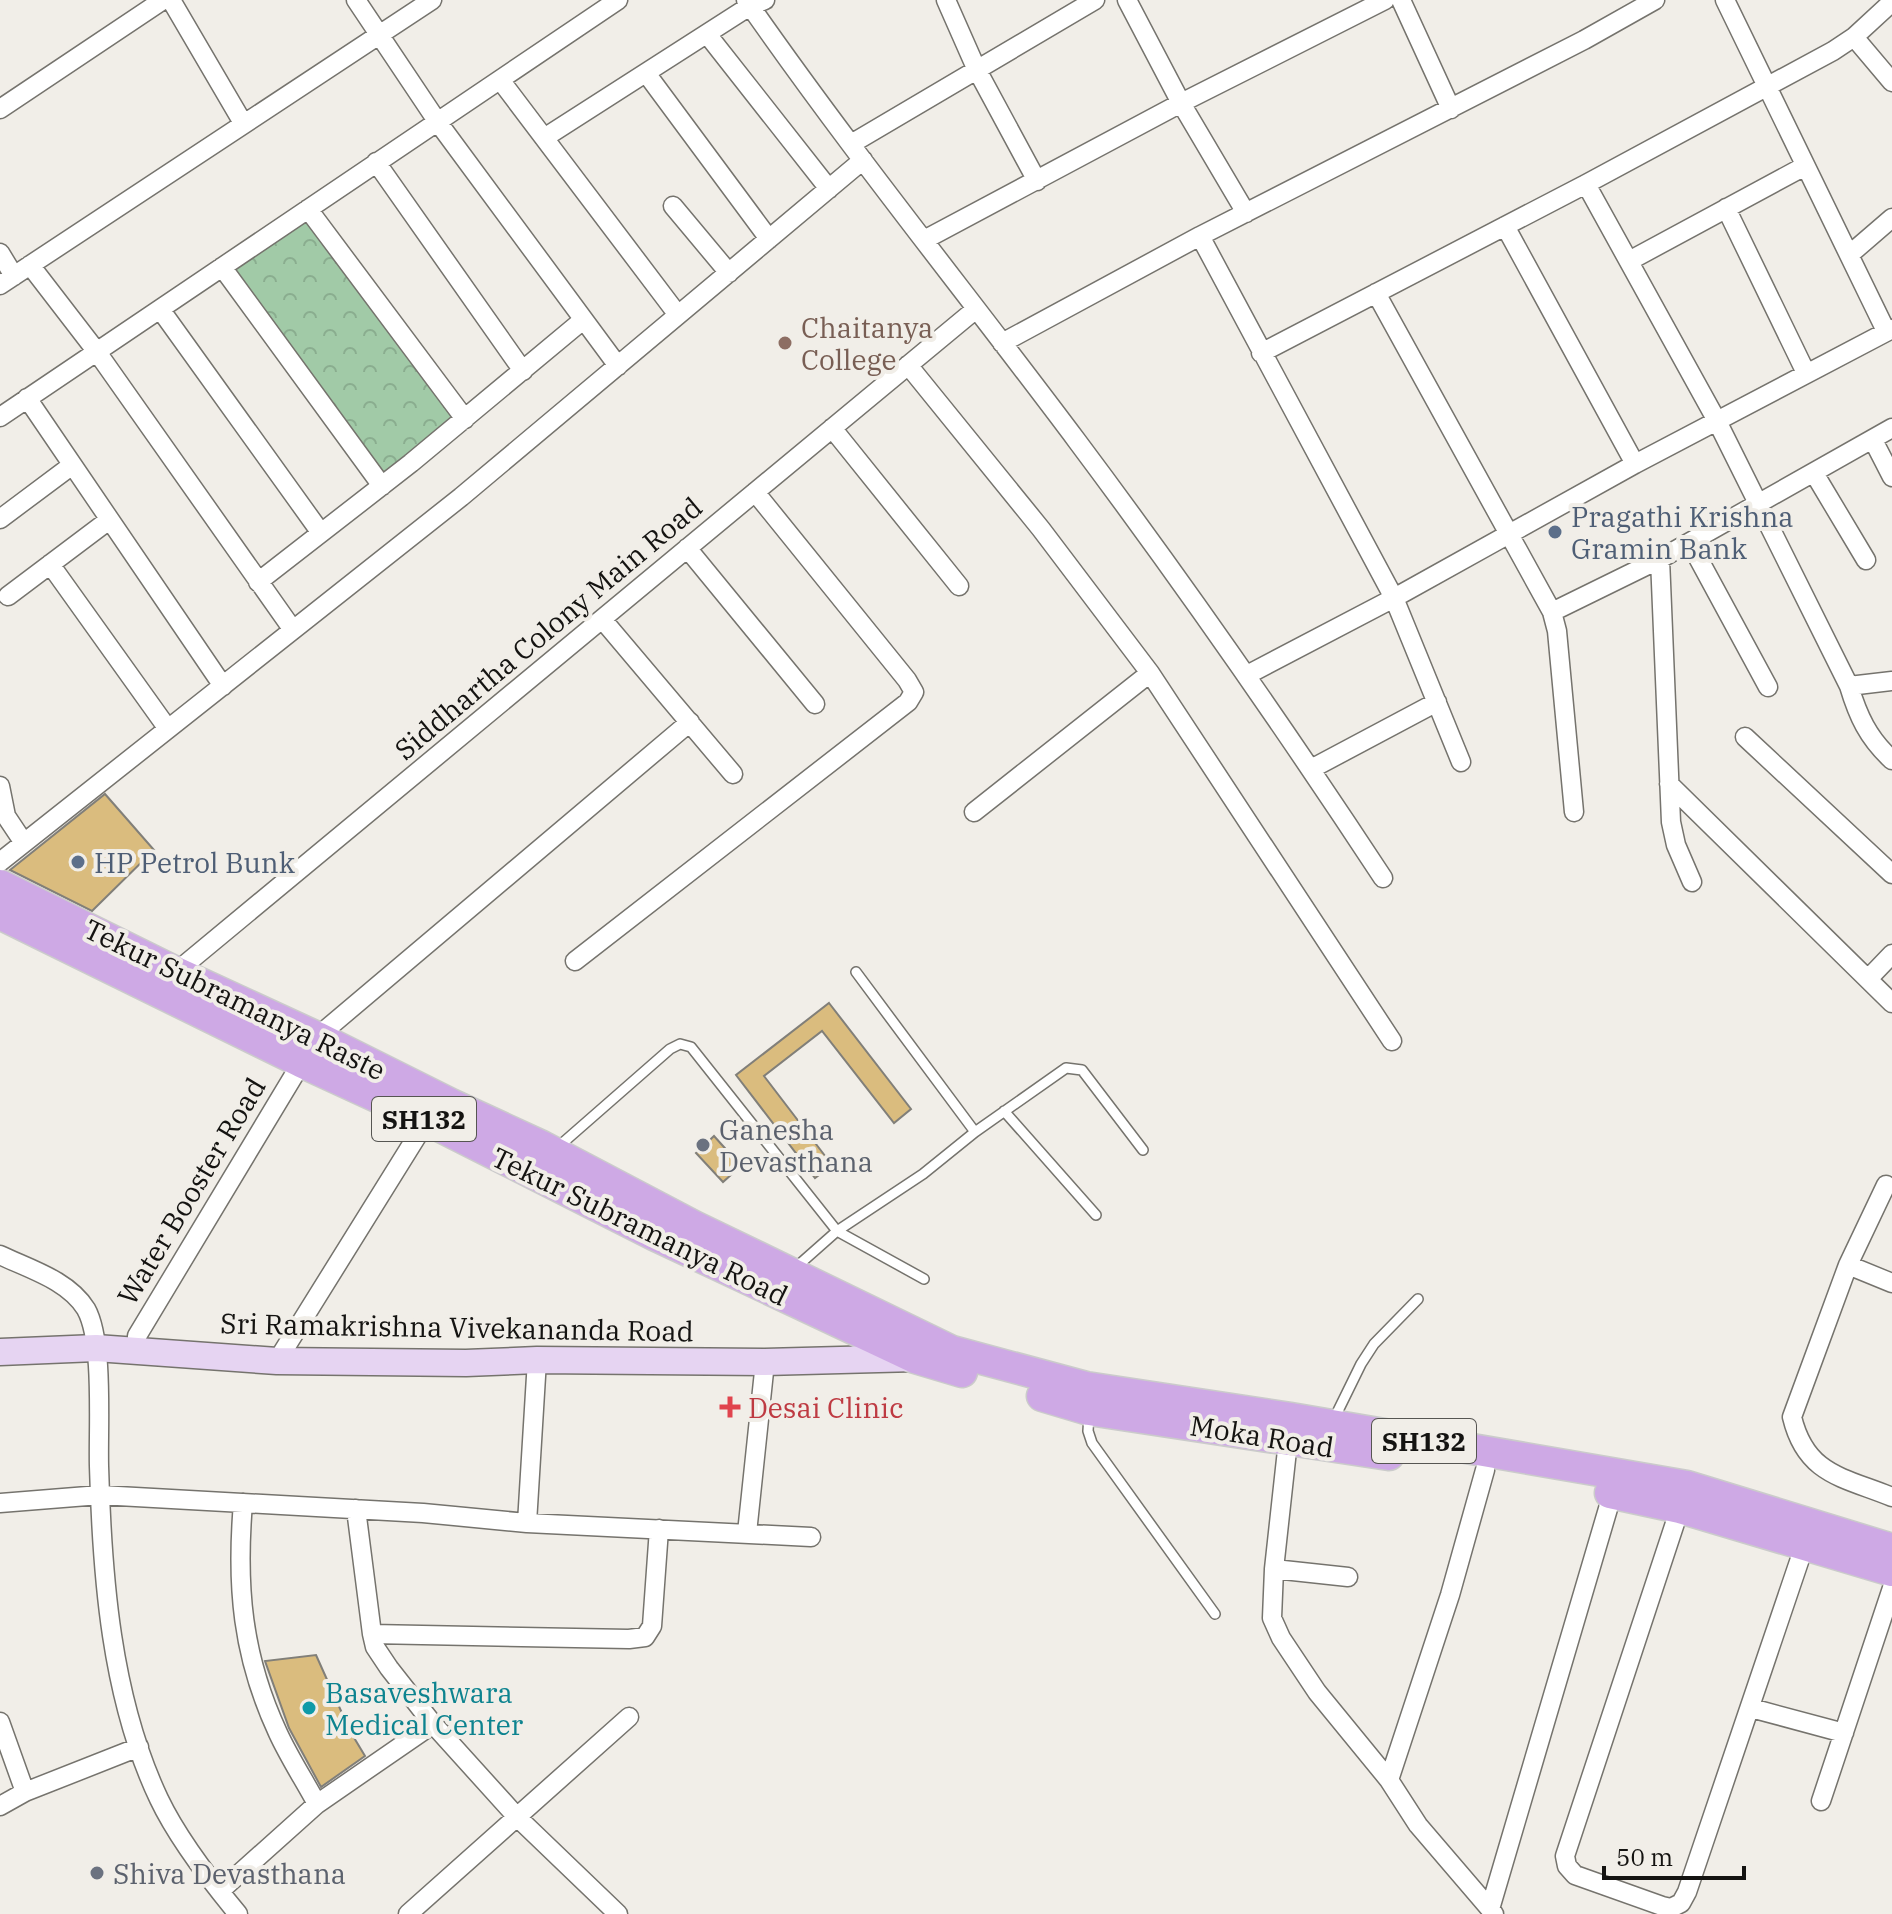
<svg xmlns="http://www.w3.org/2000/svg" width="1892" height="1914" font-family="'IBM Plex Serif',serif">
  <defs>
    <pattern id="park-crowns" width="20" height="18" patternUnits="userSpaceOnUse" patternTransform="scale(2)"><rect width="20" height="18" fill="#a1caa7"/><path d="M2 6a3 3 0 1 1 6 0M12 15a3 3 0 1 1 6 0" fill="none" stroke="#8aad8f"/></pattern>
  </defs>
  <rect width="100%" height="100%" fill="#f1eee8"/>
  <path fill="url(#park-crowns)" d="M305,211L460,417L382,479L225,271Z"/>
  <path fill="#dabc7e" stroke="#817f79" stroke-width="2" d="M105,794L154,850L92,911L10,870Z
    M829,1003L911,1109L894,1123L822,1031L764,1076L832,1165L815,1178L736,1075Z
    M714,1136L741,1166L723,1182L696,1153Z
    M316,1655L350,1731L365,1756L321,1787L289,1728L265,1661Z"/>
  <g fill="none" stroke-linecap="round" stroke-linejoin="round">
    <defs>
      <path id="service" d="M856,972L975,1132
        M1004,1111L1096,1215
        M558,1147L670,1049L680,1044L691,1047L837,1231L924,1279
        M794,1269L837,1231L923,1174L975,1132L1066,1068L1082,1070L1143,1150
        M1089,1414L1088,1431L1092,1443L1215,1614
        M1334,1419L1361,1364L1374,1344L1418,1299"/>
      <path id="minor" d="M171,0L243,123
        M356,0L437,121L618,366
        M746,0C851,151 967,294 1077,441C1184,584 1285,729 1383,878
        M946,0L976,68L1037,181
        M1127,0L1181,103L1246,213
        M1401,0L1451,109
        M1725,0L1886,331
        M707,34L829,189
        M1854,37L1892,82
        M646,73L769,239
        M501,81L678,315
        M0,109L163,0
        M544,138L750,6L765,0
        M851,144L1095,0
        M376,162L523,371
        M1586,184L1717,421L1849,686C1858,716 1868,738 1892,760
        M673,206L729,273
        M1726,208L1806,373
        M308,209L465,419
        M1505,226L1635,464
        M1200,236L1394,598L1461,762
        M924,240L1181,103L1385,0
        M0,253L14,276
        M1849,255L1892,218
        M1629,261L1805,166
        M30,265L97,352L293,630
        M222,267L382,486
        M0,285L432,0
        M1376,293L1552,612L1557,631L1574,812
        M160,309L321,533
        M1002,343L1200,236L1584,40L1655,0
        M1261,353L1586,184L1833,51L1854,37L1892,2
        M908,365L1041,529L1150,673L1392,1041
        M27,398L223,686
        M0,417L618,0
        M832,428L959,586
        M1873,440L1892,477
        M1814,473L1866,560
        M0,519L71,466
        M1690,543L1768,687
        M687,548L815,704
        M1660,559L1671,822L1676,845L1692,882
        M50,564L168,729
        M258,582L411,463L583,320
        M8,596L109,520
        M1552,612L1660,559L1892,428
        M602,619L733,774
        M1247,675L1394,598L1635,464L1892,329
        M1849,686L1892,681
        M1745,737L1892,874
        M1311,769L1437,702
        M1669,784L1892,1003
        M0,786L6,816L24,843
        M974,812L1150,673
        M0,862L461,497L863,160
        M575,961L908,702L914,692L907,680L755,492
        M170,977L976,309
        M1868,979L1892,954
        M1886,1185L1848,1265L1792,1417C1806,1475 1843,1477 1892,1497
        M0,1255C29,1269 68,1280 86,1309C104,1341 98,1427 99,1466C102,1576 111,1698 159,1799C178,1839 209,1879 238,1914
        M1848,1265L1892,1283
        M137,1351V1336L317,1037L690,722
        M277,1361L427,1120
        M1289,1432L1274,1569L1272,1618L1281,1638L1317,1692L1389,1780L1418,1825L1490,1909
        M0,1503L100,1495L423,1513L527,1523L811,1537
        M243,1503C236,1586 242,1656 278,1733C289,1757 304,1780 317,1804
        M1680,1508L1565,1856L1567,1866L1575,1875L1662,1906L1671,1908L1681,1903L1687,1892L1805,1544
        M356,1509L372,1634L375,1647L389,1668L433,1724L517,1817L618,1914
        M527,1523L537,1360
        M747,1533L765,1362
        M1274,1569L1348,1577
        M372,1634L629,1639L645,1637L652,1626L659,1529
        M1751,1708L1844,1733
        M0,1722L25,1792
        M1389,1780L1450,1595L1485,1470
        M1821,1801L1892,1588
        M0,1806L25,1792L139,1747
        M220,1891L317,1804L433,1724
        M408,1914L629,1717
        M1494,1914L1490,1909L1615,1485"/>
      <path id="secondary" d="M0,1352L96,1348L277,1361L466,1363L537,1360L765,1362L916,1358"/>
      <path id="primary" d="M0,885L176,972L317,1037L451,1104L542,1146L694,1226L952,1351L1086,1387L1291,1418L1687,1486L1892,1549
        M0,914L301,1062L427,1120L654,1235L915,1358L962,1372
        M1042,1396L1089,1410L1389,1455
        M1610,1493L1680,1508L1892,1571"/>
    </defs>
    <use href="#service" stroke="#75736d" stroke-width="12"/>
    <use href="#minor" stroke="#75736d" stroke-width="21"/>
    <use href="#secondary" stroke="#75736d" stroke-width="29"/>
    <use href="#primary" stroke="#cbcbcb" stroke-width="33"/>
    <use href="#service" stroke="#fff" stroke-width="9"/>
    <use href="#minor" stroke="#fff" stroke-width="18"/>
    <use href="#secondary" stroke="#e6d4f2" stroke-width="26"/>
    <use href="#primary" stroke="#cea9e5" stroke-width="30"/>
  </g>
  <circle fill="#8d6e63" stroke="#f1eee8" stroke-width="3" cx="785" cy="343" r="8"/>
  <g fill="#5c6f8a" stroke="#f1eee8" stroke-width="3">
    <circle cx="1555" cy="532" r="8"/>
    <circle cx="78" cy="862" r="8"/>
  </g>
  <g fill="#6b7280" stroke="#f1eee8" stroke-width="3">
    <circle cx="703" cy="1145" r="8"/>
    <circle cx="97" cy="1873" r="8"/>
  </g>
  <path fill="#e0444e" stroke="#f1eee8" stroke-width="3" d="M726 1395h8v8h8v8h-8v8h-8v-8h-8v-8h8z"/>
  <circle fill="#0f9aa8" stroke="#f1eee8" stroke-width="3" cx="309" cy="1708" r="8"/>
  <g text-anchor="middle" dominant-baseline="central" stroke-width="8" stroke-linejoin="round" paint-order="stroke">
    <g fill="#f1eee8" stroke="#565552" stroke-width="2">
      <rect x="372" y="1097" width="104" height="44" rx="6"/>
      <rect x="1372" y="1419" width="104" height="44" rx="6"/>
    </g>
    <g font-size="26" font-weight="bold" fill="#141311">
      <text x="424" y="1119">SH132</text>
      <text x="1424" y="1441">SH132</text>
    </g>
    <g font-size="28" fill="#785e54" stroke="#f1eee8" text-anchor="start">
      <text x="801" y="327">Chaitanya<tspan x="801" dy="32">College</tspan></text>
    </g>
    <g font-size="28" fill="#4e5e75" stroke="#f1eee8" text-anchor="start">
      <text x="1571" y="516">Pragathi Krishna<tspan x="1571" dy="32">Gramin Bank</tspan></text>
      <text x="94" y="862">HP Petrol Bunk</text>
    </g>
    <g font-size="28" fill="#141311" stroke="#f1eee8">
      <text transform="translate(548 628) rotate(-40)">Siddhartha Colony Main Road</text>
      <text transform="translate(235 999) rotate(26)">Tekur Subramanya Raste</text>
      <text transform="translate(191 1191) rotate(-59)">Water Booster Road</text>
      <text transform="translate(640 1226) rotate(26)">Tekur Subramanya Road</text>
      <text transform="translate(457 1327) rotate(1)">Sri Ramakrishna Vivekananda Road</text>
      <text transform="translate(1262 1436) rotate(9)">Moka Road</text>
    </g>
    <g font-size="28" fill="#5b616d" stroke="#f1eee8" text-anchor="start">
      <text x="719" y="1129">Ganesha<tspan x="719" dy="32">Devasthana</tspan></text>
      <text x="113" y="1873">Shiva Devasthana</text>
    </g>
    <g font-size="28" fill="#be3a42" stroke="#f1eee8" text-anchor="start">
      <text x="748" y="1407">Desai Clinic</text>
    </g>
    <g font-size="28" fill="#0d838f" stroke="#f1eee8" text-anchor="start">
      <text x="325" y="1692">Basaveshwara<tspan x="325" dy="32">Medical Center</tspan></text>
    </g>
  </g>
  <path d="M1604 1866v12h140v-12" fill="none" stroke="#141311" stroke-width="4"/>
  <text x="1616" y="1866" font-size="24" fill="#141311" stroke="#f1eee8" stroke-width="6" paint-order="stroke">50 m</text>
</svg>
